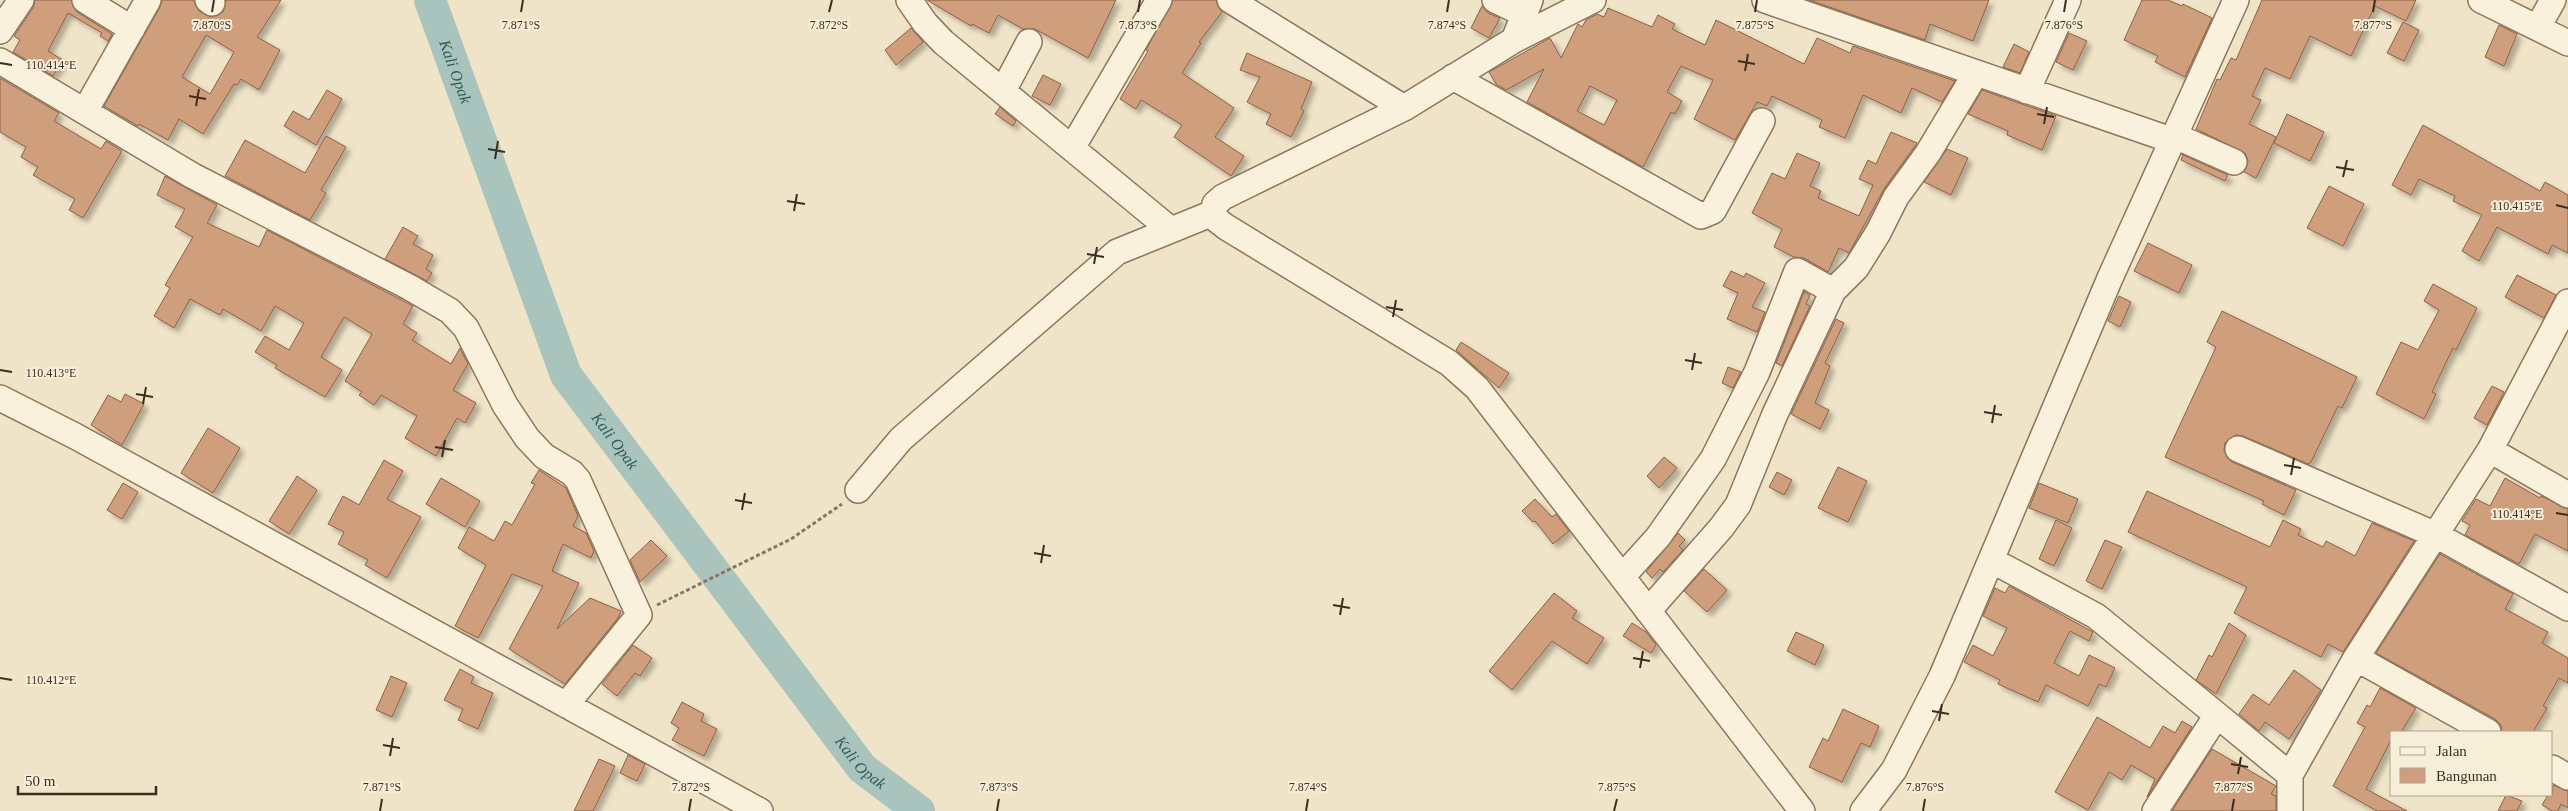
<svg xmlns="http://www.w3.org/2000/svg" width="2568" height="811" font-family="'Times New Roman',serif">
  <defs>
    <filter id="shadow"><feDropShadow dx="4.5" dy="4.5" stdDeviation="2.5" flood-color="#0004"/></filter>
  </defs>
  <rect width="100%" height="100%" fill="#f0e4c8"/>
  <g fill="none" stroke-linecap="round" stroke-linejoin="round">
    <path stroke="#a9c4bc" stroke-width="32" id="s1" d="M430,0L566,375L862,768L919,811"/>
  </g>
  <path fill="#cf9f7d" stroke="#8d5f41" fill-rule="evenodd" filter="url(#shadow)" d="M35,0H71L77,12L112,34L108,41L100,36L102,33L68,13L48,51L63,60L53,76L13,52L20,40L14,36L33,8Z
    M162,0H194L199,11L211,17L223,12L226,0H281L257,37L280,50L259,90L241,79L237,85L234,84L203,134L179,119L168,140L139,124L138,126L104,106L160,7ZM206,35L234,52L210,94L182,77Z
    M927,0H1116L1088,58L1035,29H1023L998,15L989,33L972,24L971,26Z
    M1173,0H1216L1222,12L1199,42L1201,43L1182,73L1234,108L1215,137L1244,156L1231,176L1174,137L1182,125L1141,100L1136,109L1120,99L1148,51L1146,50Z
    M1809,0H1989L1973,41L1930,24L1925,40Z
    M2142,0H2168L2182,6L2183,4L2212,18L2185,77L2155,62L2158,56L2124,40Z
    M2262,0H2416L2406,21L2375,6L2351,56L2310,36L2290,79L2265,68L2252,96L2261,100L2249,124L2276,137L2256,178L2244,172L2248,161L2245,153L2196,129L2217,79L2220,80L2231,58L2236,60Z
    M1482,6L1488,13L1500,18L1489,38L1471,28Z
    M1608,8L1652,27L1658,15L1675,24L1672,29L1705,45L1716,20L1804,64L1817,38L1850,53L1853,46L1955,81L1942,102L1912,88L1901,113L1863,95L1845,138L1819,127L1822,120L1772,96L1767,106L1757,102L1735,140L1694,119L1713,80L1681,66L1667,92L1682,101L1675,114L1671,112L1643,167L1527,102L1544,69L1506,90L1496,84L1489,72L1550,38L1561,58L1578,24L1582,27L1586,20L1597,14L1604,17ZM1590,86L1617,100L1604,125L1577,111Z
    M2403,22L2419,30L2404,61L2387,53Z
    M2499,25L2517,34L2504,66L2485,57Z
    M911,28L923,42L896,65L885,50Z
    M2069,33L2087,41L2073,70L2056,62Z
    M2014,44L2029,52L2020,73L2003,67Z
    M1247,53L1312,82L1301,109L1304,111L1291,137L1266,124L1271,114L1247,102L1260,77L1240,70Z
    M1043,75L1061,84L1050,105L1032,96Z
    M0,78L59,113L54,121L101,149L106,141L122,151L83,218L69,210L75,199L33,175L38,167L21,157L26,147L0,132Z
    M327,90L342,99L316,145L284,126L293,111L309,120Z
    M1982,90L2056,116L2042,150L2007,135L2008,131L1968,114Z
    M1000,107L1016,121L1013,126L995,114Z
    M2287,114L2324,132L2310,161L2274,143Z
    M2423,125L2540,191L2545,182L2568,195V253L2552,245L2548,254L2497,227L2479,261L2462,251L2482,215L2453,201L2455,196L2419,179L2411,195L2392,185Z
    M1891,132L1917,143L1884,189L1849,253L1839,248L1828,272L1804,258L1794,257L1774,247L1782,229L1752,213L1772,173L1785,179L1797,153L1820,163L1810,186L1821,191L1818,198L1859,216L1873,185L1859,179L1868,160L1876,164Z
    M326,136L346,147L321,190L326,193L310,220L225,176L245,140L305,173Z
    M1947,149L1968,158L1951,195L1924,182Z
    M2183,155L2228,175L2225,181L2181,160Z
    M165,176L217,205L207,223L259,247L267,230L413,306L403,324L417,333L412,340L451,364L460,348L468,364L453,390L476,403L465,423L457,418L436,456L405,438L417,416L381,395L374,405L359,395L362,392L345,381L372,334L344,317L321,357L342,370L325,397L275,368L277,365L255,352L265,336L289,350L304,323L275,306L261,331L223,309L220,315L190,299L174,328L154,316L170,288L165,285L193,237L175,227L185,209L157,195Z
    M2329,186L2364,204L2343,246L2307,228Z
    M403,227L418,236L413,244L433,255L426,269L432,273L427,281L385,259Z
    M2148,243L2192,265L2179,293L2134,271Z
    M1731,271L1744,277L1746,273L1765,283L1752,307L1765,312L1757,332L1727,319L1738,293L1723,286Z
    M2517,275L2556,295L2544,318L2505,297Z
    M2433,284L2477,308L2456,350L2453,348L2432,392L2436,394L2424,419L2376,394L2401,342L2418,350L2439,310L2424,301Z
    M1804,292L1810,295L1806,304L1810,306L1782,366L1776,363Z
    M2119,296L2131,302L2120,327L2108,321Z
    M2222,311L2357,377L2342,408L2338,406L2311,462L2308,464L2243,436L2236,435L2225,443L2224,451L2232,462L2296,490L2284,515L2262,504L2264,501L2165,457L2216,347L2207,342Z
    M1836,319L1844,323L1825,363L1830,366L1815,403L1829,410L1820,429L1791,414Z
    M1461,342L1509,373L1499,388L1456,350Z
    M1728,367L1741,372L1733,388L1722,383Z
    M2492,386L2504,392L2487,425L2474,418Z
    M125,394L144,404L122,445L91,425L108,395L121,402Z
    M208,428L240,448L213,493L181,473Z
    M1664,457L1677,468L1659,488L1647,476Z
    M384,460L403,471L387,499L421,517L387,578L365,565L368,560L338,544L344,532L328,524L343,496L359,505Z
    M1838,467L1867,481L1848,522L1818,508Z
    M539,470L566,488L578,516L573,526L586,533L594,551L591,558L563,544L552,571L579,583L557,629L590,598L621,611L618,618L565,684L509,649L543,586L512,574L478,638L455,626L486,565L458,548L469,527L494,541L505,521L512,525L535,484L531,483Z
    M1777,472L1792,480L1784,495L1769,487Z
    M297,476L317,490L289,534L269,521Z
    M441,478L480,501L465,527L426,504Z
    M2505,478L2540,498L2541,496L2568,509V551L2535,534L2519,564L2465,535L2470,525L2462,521L2476,499L2490,506Z
    M123,483L138,492L122,519L107,510Z
    M2039,483L2078,499L2068,523L2029,508Z
    M2147,491L2270,547L2283,520L2301,529L2298,535L2323,547L2326,541L2355,556L2372,523L2414,541L2343,652L2328,644L2321,657L2234,613L2247,587L2128,532Z
    M1535,499L1552,517L1556,514L1569,531L1553,544L1535,521L1533,522L1522,511Z
    M2056,520L2072,528L2054,566L2039,559Z
    M1678,533L1685,540L1679,546L1683,550L1663,572L1660,569L1652,578L1646,572Z
    M651,540L667,556L640,582L630,560Z
    M2105,540L2122,547L2102,589L2086,581Z
    M2440,554L2513,594L2505,609L2548,632L2542,643L2568,658V683L2559,678L2543,706L2547,708L2533,732H2502L2501,725L2495,719L2376,653Z
    M1704,569L1727,590L1707,612L1684,591Z
    M2009,586L2093,632L2089,641L2070,631L2054,663L2079,676L2089,655L2115,668L2106,687L2099,684L2088,706L2046,685L2038,702L1998,684L2000,680L1964,662L1973,645L1993,656L2007,628L1983,616L1995,588L2005,593Z
    M1554,593L1577,611L1572,618L1604,638L1587,664L1552,641L1512,690L1489,671Z
    M1632,623L1646,632L1656,645L1651,653L1623,636Z
    M2229,623L2246,635L2216,694L2196,680L2209,655L2212,657Z
    M1796,632L1824,645L1815,665L1787,651Z
    M633,645L652,658L640,676L635,673L617,696L602,684Z
    M460,669L474,677L471,683L493,693L478,729L458,720L463,709L444,700Z
    M2294,670L2321,690L2289,739L2265,722L2259,731L2239,714L2253,694L2269,705Z
    M391,676L407,683L392,717L376,710Z
    M2380,688L2416,708L2401,732H2392V738L2366,789L2407,811H2377L2333,786L2365,727L2357,723L2367,705L2370,707Z
    M682,702L704,714L701,721L717,729L704,756L672,740L679,728L671,723Z
    M1843,709L1879,726L1870,747L1861,743L1842,782L1809,767L1823,738L1828,741Z
    M2097,717L2150,748L2163,726L2175,733L2182,721L2192,727L2147,797L2155,779L2131,765L2122,780L2109,772L2088,810L2055,792Z
    M2212,749L2276,786L2271,794L2276,796V811H2172Z
    M628,755L645,764L637,781L620,773Z
    M599,759L615,766L593,811H574Z
    M2553,785L2568,791V808L2561,804L2558,811H2552L2542,805L2548,795H2552Z
    M2506,795L2522,801L2517,811H2498Z"/>
  <g fill="none" stroke-linecap="round" stroke-linejoin="round">
    <defs>
      <path id="minor" d="M85,0L132,29
        M208,0L212,3
        M909,0L925,23L943,42L1171,230
        M1230,0L1404,108
        M1495,0L1524,14
        M1593,0L1514,40L1404,108L1223,197L1215,204L1213,213L1217,220L1226,227L1449,363L1477,388L1802,811
        M1765,0L2171,140
        M2481,0L2568,43
        M2538,27L2553,0
        M0,31L21,0
        M1514,40L1530,0
        M0,61L193,176L409,287L450,311L466,328L505,405L527,438L544,456L572,473L578,480L639,615L566,705
        M1453,77L1701,216L1713,211L1762,121
        M1003,91L1029,42
        M2027,91L2068,0
        M85,111L148,0
        M2173,135L2234,162
        M1072,148L1159,0
        M0,398L75,436L760,811
        M2238,449L2436,535L2568,608
        M2490,450L2568,495
        M858,490L901,439L1117,252L1213,213
        M1991,560L2096,616L2217,715
        M1622,577L1658,537L1713,459L1757,372L1797,271L1833,291
        M1648,611L1721,528L1738,505L1775,414L1833,291L1856,268L1878,233L1896,197L1928,153L1976,73
        M2356,658L2488,732
        M2552,768L2568,777
        M1863,811L1894,770L1942,676L2110,278L2236,0
        M2155,811L2217,715L2290,775
        M2290,811V775L2356,658L2490,450L2568,302"/>
    </defs>
    <use href="#minor" stroke="#8d765c" stroke-width="28"/>
    <path stroke="#8d765c" stroke-width="3" stroke-dasharray="4 2.5" stroke-linecap="butt" d="M657,605L791,539L842,504"/>
    <use href="#minor" stroke="#faf1dc" stroke-width="25"/>
  </g>
  <path fill="none" stroke="#3d2e20" stroke-width="2" d="M212,12L214,0M521,12L523,0M829,12L832,0M1138,12L1140,0M1447,12L1449,0M1755,12L1757,0M2064,12L2066,0M2373,12L2375,0M1738,61L1755,64M0,63L12,65M1745,71L1748,54M189,96L206,99M196,106L199,89M2037,114L2054,117M2044,124L2047,107M488,149L505,152M495,159L498,141M2336,167L2354,170M2343,177L2347,160M787,201L805,204M2556,205L2568,208M794,211L797,194M1087,254L1104,257M1094,264L1097,247M1386,307L1403,310M1393,317L1396,300M1685,360L1702,363M0,370L12,372M1692,370L1695,353M136,394L153,397M143,404L146,387M1984,412L2002,415M1992,423L1995,405M435,447L453,450M442,457L445,440M2284,465L2301,468M2291,475L2294,458M735,500L752,503M742,510L745,493M2556,513L2568,515M1034,553L1051,556M1041,563L1044,545M1333,605L1350,608M1340,615L1343,598M1633,658L1650,661M1640,668L1643,651M0,678L12,680M1932,711L1949,714M1939,721L1942,704M383,745L400,748M390,756L393,738M2231,764L2248,767M2238,774L2241,757M380,811L382,799M689,811L691,799M997,811L999,799M1306,811L1308,799M1614,811L1617,799M1923,811L1925,799M2232,811L2234,799"/>
  <g text-anchor="middle" dominant-baseline="central" stroke-width="4" stroke-linejoin="round" paint-order="stroke">
    <g font-size="16" font-style="italic" fill="#2f5d5a" stroke="#f7eed8">
      <text stroke="none"><textPath href="#s1" startOffset="76">Kali Opak</textPath></text>
      <text stroke="none"><textPath href="#s1" startOffset="481">Kali Opak</textPath></text>
      <text stroke="none"><textPath href="#s1" startOffset="886">Kali Opak</textPath></text>
    </g>
  </g>
  <g font-size="12" text-anchor="middle" fill="#3d2e20" stroke="#f7eed8" stroke-width="4" stroke-linejoin="round" paint-order="stroke">
    <text x="829" y="29">7.872°S</text>
    <text x="1447" y="29">7.874°S</text>
    <text x="2373" y="29">7.877°S</text>
    <text x="212" y="29">7.870°S</text>
    <text x="521" y="29">7.871°S</text>
    <text x="1138" y="29">7.873°S</text>
    <text x="1755" y="29">7.875°S</text>
    <text x="2064" y="29">7.876°S</text>
    <text x="51" y="69">110.414°E</text>
    <text x="2517" y="210">110.415°E</text>
    <text x="51" y="377">110.413°E</text>
    <text x="2517" y="518">110.414°E</text>
    <text x="51" y="684">110.412°E</text>
    <text x="382" y="791">7.871°S</text>
    <text x="691" y="791">7.872°S</text>
    <text x="999" y="791">7.873°S</text>
    <text x="1308" y="791">7.874°S</text>
    <text x="1617" y="791">7.875°S</text>
    <text x="1925" y="791">7.876°S</text>
    <text x="2234" y="791">7.877°S</text>
  </g>
  <rect x="2390" y="731" width="162" height="65" fill="#f7eed8" stroke="#ada18e"/>
  <rect x="2400" y="747" width="25" height="8" fill="#faf1dc" stroke="#ada18e"/>
  <text x="2436" y="756" font-size="15" fill="#3d2e20">Jalan</text>
  <rect x="2400" y="768" width="25" height="15" fill="#cf9f7d" stroke="#ada18e"/>
  <text x="2436" y="781" font-size="15" fill="#3d2e20">Bangunan</text>
  <path d="M18 786v8h138v-8" fill="none" stroke="#3d2e20" stroke-width="2.5"/>
  <text x="25" y="786" font-size="15" fill="#3d2e20" stroke="#f7eed8" stroke-width="4" paint-order="stroke">50 m</text>
</svg>
